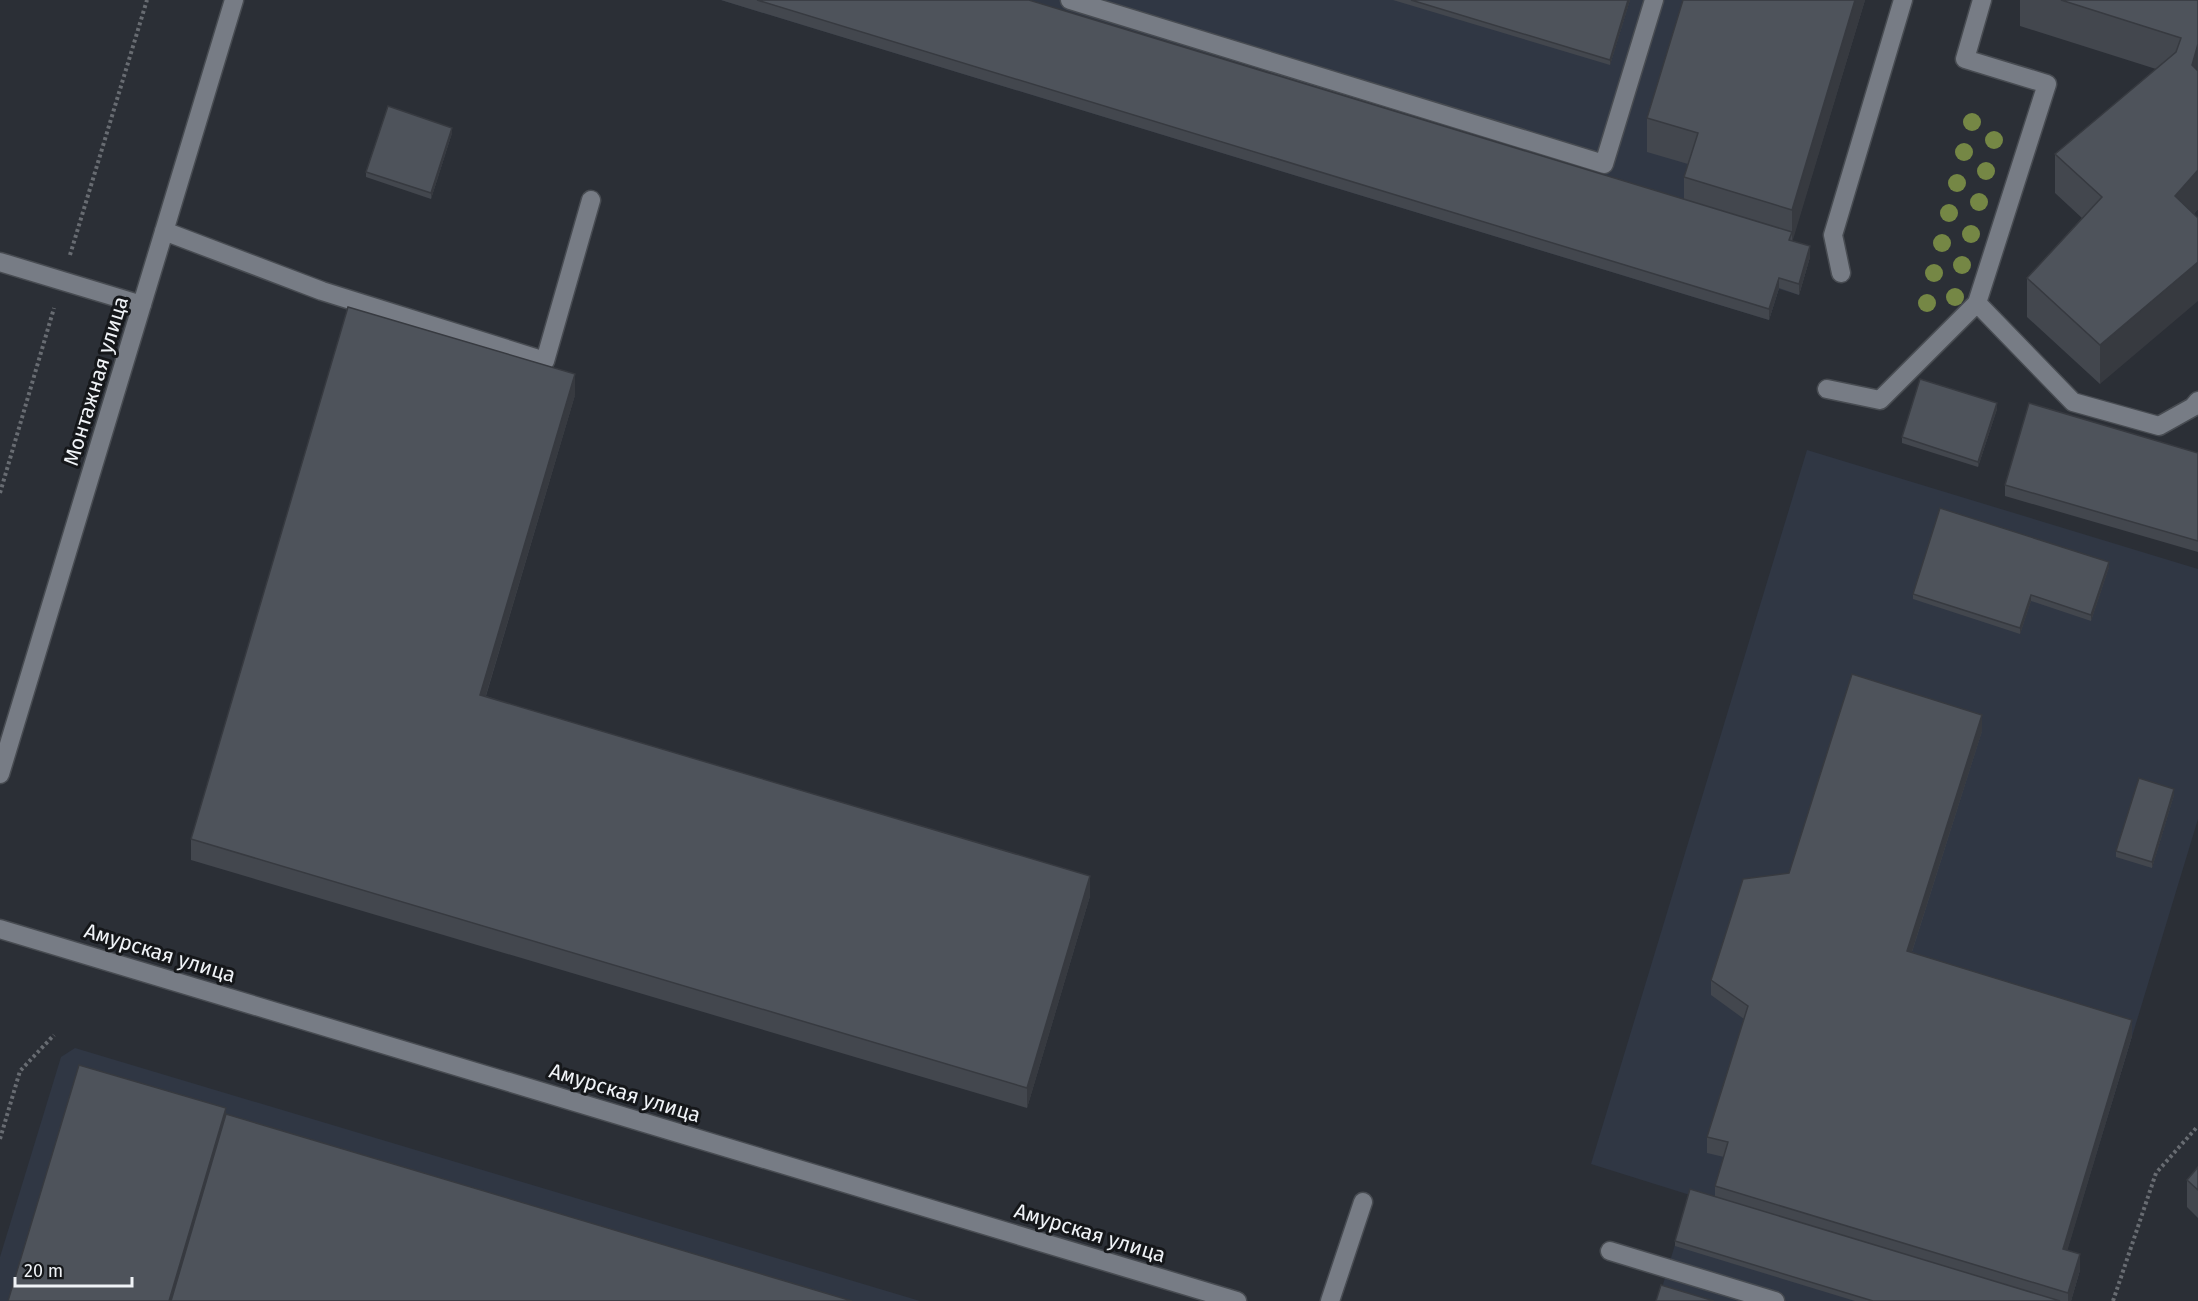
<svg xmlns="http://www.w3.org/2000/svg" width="2198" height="1301" font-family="'Fira Sans',sans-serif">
  <rect width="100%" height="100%" fill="#2b2f36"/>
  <path fill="#303744" d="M721,0H1693L1698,167L1810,257L1799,295L1779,289L1769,320Z
    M1807,450L2198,569V819L2063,1264L2080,1270L2071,1301H1658L1690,1195L1591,1164Z
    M75,1048L920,1301H0V1257L61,1057Z"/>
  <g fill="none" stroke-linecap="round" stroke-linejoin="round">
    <defs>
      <path id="minor" d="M1070,0L1604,164L1654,0
        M1982,0L1965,59L2047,84L1977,303L2073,402L2159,426L2193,407L2198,401
        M164,231L322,291L545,361L591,200
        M0,262L142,305
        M1841,273L1833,235L1903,0
        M1827,389L1880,400L1977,303
        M0,774L234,0
        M0,929L1237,1301
        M1610,1251L1775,1301
        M1330,1301L1363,1202"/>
    </defs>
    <use href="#minor" stroke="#484c52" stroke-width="21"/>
    <path stroke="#686c72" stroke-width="4" stroke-dasharray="3 3" stroke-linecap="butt" d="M70,255L147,0
      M0,493L54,308
      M0,1139L20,1071L54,1035
      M2113,1301L2156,1173L2198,1126"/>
    <use href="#minor" stroke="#777c85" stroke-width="18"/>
  </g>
  <g fill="#758745">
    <circle cx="1972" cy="122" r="9"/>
    <circle cx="1994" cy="140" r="9"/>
    <circle cx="1964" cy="152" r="9"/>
    <circle cx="1986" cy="171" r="9"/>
    <circle cx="1957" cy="183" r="9"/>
    <circle cx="1979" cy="202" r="9"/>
    <circle cx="1949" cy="213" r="9"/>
    <circle cx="1971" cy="234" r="9"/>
    <circle cx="1942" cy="243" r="9"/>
    <circle cx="1962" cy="265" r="9"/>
    <circle cx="1934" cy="273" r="9"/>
    <circle cx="1955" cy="297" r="9"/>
    <circle cx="1927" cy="303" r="9"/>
  </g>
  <path fill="#43474e" d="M721,0H1029L1684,200V177L1688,164L1647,152V118L1683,0H1865L1792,241L1810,257L1799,295L1779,288L1769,320Z
    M1393,0H1630L1610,65Z
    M2020,0H2198V209L2194,214L2100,384L2027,317V278L2082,218L2055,193V154L2156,69L2020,26Z
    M452,133L431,199L366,177V172Z
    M575,395L486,696L1090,896L1027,1108L191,860V839Z
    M1997,409L1978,467L1902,443V437Z
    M2198,453V552L2005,496V485Z
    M2109,567L2091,621L2031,601L2020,634L1913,599V594Z
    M1982,731L1912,952L2132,1036L2067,1250L2080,1270L2071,1301H1855L1675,1246V1241L1715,1197V1186L1724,1157L1707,1153V1137L1744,1019L1711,995V980L1789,873Z
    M2174,795L2152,868L2116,857V851Z
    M2198,1167V1218L2187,1207V1180Z"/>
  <path fill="#373a40" d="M1628,0H1630L1610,65V60Z
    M1855,0H1865L1792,243V210Z
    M2198,44V83L2192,65Z
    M452,128V133L431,199V193Z
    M2198,170V209L2175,235V196Z
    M1810,246V257L1799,295V284Z
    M2198,262V301L2100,384V345Z
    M1779,278V288L1769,320V309Z
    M575,374V395L480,715V695Z
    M1997,403V409L1978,467V462Z
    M2109,562V567L2091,621V615Z
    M2031,595V601L2020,634V628Z
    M1982,715V731L1907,967V951Z
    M2174,789V795L2152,868V862Z
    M1090,876V896L1027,1108V1088Z
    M2132,1020V1036L2063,1265V1249Z
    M226,1108V1119L172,1301H169Z
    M2080,1254V1270L2071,1301H2068V1293Z"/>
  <path fill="#4e535b" stroke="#373a40" stroke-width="1.5" d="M757,0H1029L1792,232L1789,240L1810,246L1799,284L1779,278L1769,309Z
    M1411,0H1628L1610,60Z
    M1683,0H1855L1792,210L1684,177L1698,133L1647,118Z
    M2061,0H2198V44L2192,65L2198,71V170L2175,196L2198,218V262L2100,345L2027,278L2102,197L2055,154L2176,52L2181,38Z
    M388,106L452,128L431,193L366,172Z
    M348,307L575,374L480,695L1090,876L1027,1088L191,839Z
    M1920,379L1997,403L1978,462L1902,437Z
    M2029,403L2198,453V541L2005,485Z
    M1940,508L2109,562L2091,615L2031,595L2020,628L1913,594Z
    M1852,674L1982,715L1907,951L2132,1020L2063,1249L2080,1254L2068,1293L1715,1186L1728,1142L1707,1137L1748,1006L1711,980L1743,879L1789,873Z
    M2139,778L2174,789L2152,862L2116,851Z
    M79,1065L226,1108L169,1301H8Z
    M226,1114L852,1301H171Z
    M2198,1167V1190L2187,1180Z
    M1690,1189L2060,1301H1873L1675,1241Z
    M1661,1285L1714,1301H1656Z"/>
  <g text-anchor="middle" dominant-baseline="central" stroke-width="6" stroke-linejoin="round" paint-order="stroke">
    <g font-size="21" fill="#f0f3f7" stroke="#15171a">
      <text transform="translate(96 381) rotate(-73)">Монтажная улица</text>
      <text transform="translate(160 953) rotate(17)">Амурская улица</text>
      <text transform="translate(625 1093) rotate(17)">Амурская улица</text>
      <text transform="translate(1090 1233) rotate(17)">Амурская улица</text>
    </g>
  </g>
  <path d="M15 1277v9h117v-9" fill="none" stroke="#f0f3f7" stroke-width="3"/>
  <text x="24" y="1277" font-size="18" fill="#f0f3f7" stroke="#15171a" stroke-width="4.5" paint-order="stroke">20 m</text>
</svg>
